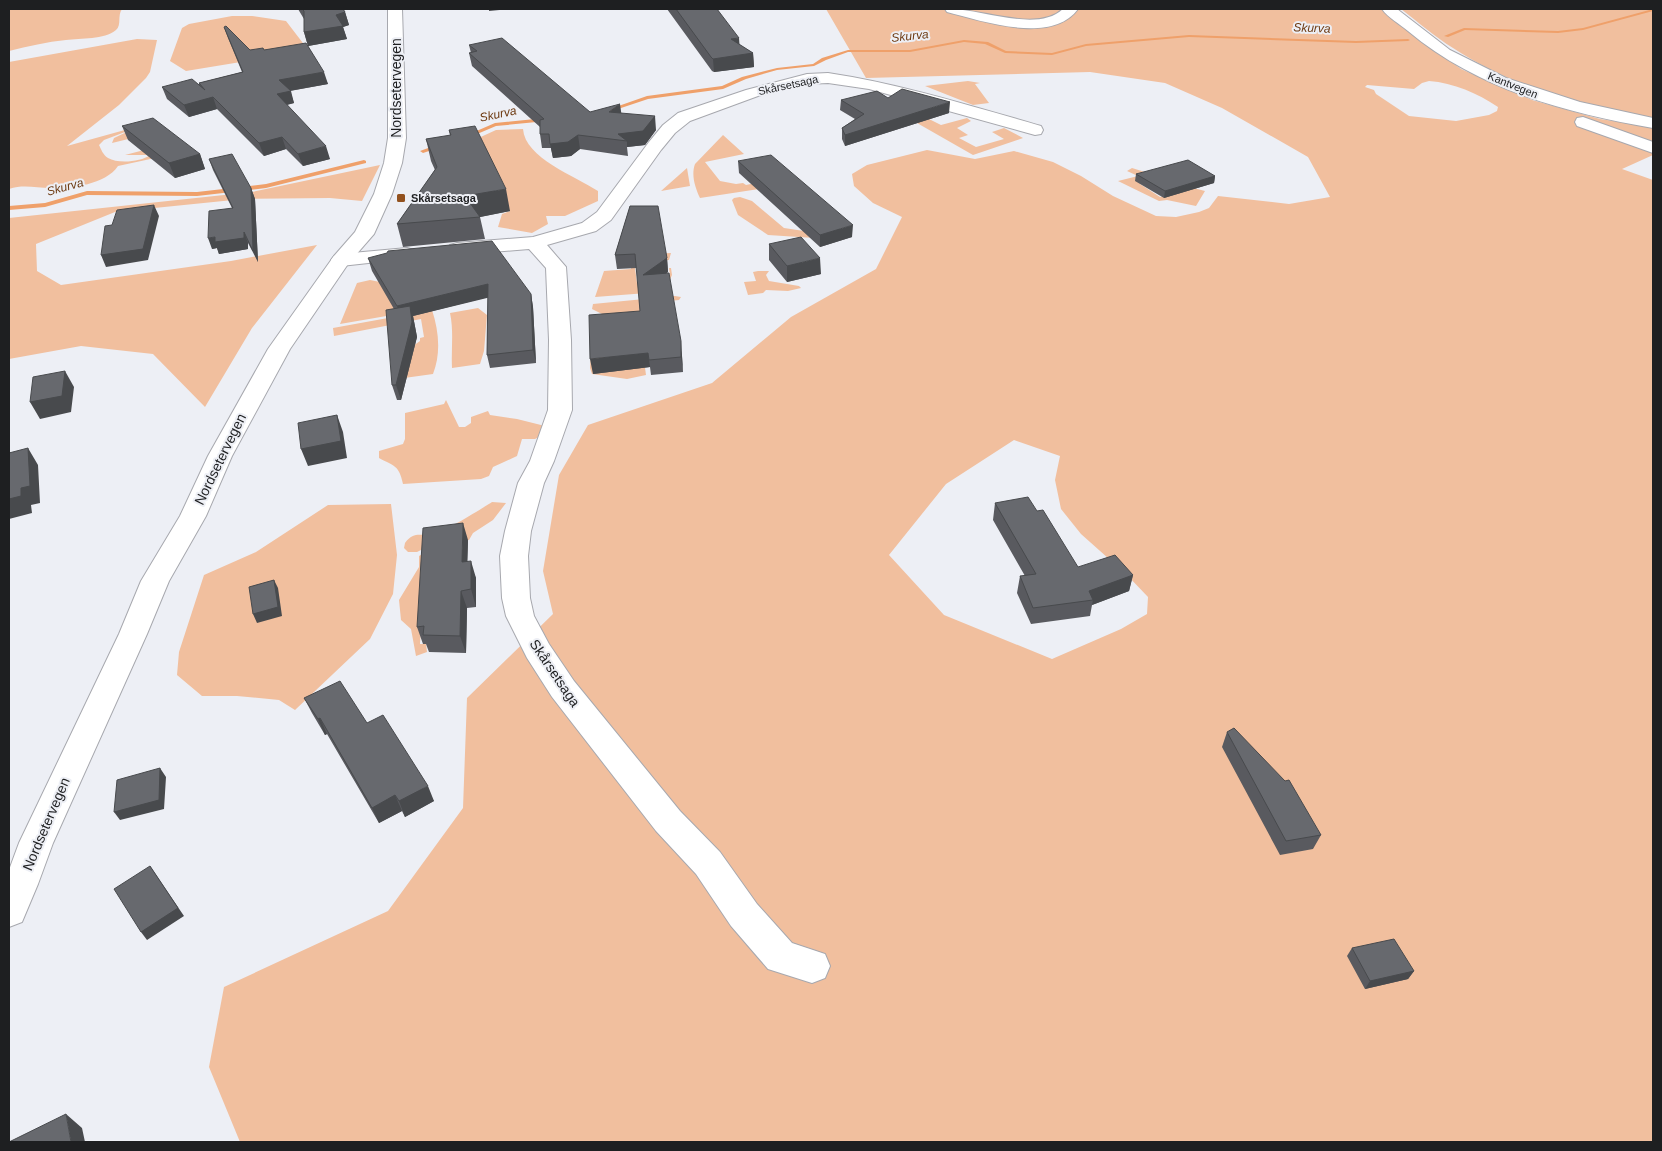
<svg xmlns="http://www.w3.org/2000/svg" width="1662" height="1151" font-family="Arial,sans-serif">
  <rect width="100%" height="100%" fill="#edeff5"/>
  <path fill="#f1bf9e" fill-rule="evenodd" d="M9,9H122C117,16 122,25 116,30C104,40 81,38 66,40C47,42 28,46 9,51Z
    M826,9H1381L1461,69L1532,100L1600,119L1653,127V155L1622,169L1653,180V1142H240L209,1067L224,987L388,911L463,808L467,698L553,614L543,571L559,475L588,425L712,383L791,317L876,269L902,217L873,203L854,186L852,174L867,165L927,150L975,159L1014,151L1053,162L1081,176L1113,196L1156,216L1176,217L1199,212L1209,208L1218,196L1289,204L1330,197L1308,157L1222,108L1165,83L1090,72L866,78ZM1429,81C1454,83 1477,93 1498,107L1497,111L1489,115L1456,121L1409,116L1376,94L1374,90L1365,87L1367,85L1414,89L1422,83ZM1014,440L1060,456L1055,480L1061,509L1081,534L1127,575L1148,597L1147,614L1121,629L1052,659L944,615L889,555L946,484Z
    M1401,9H1653V118C1583,108 1513,87 1453,48C1435,37 1418,22 1401,9Z
    M232,16H252L286,21L309,51L186,71L170,61L182,28L189,24Z
    M137,39L157,40L150,72L146,78L119,105L67,146L150,123L161,131L112,143L114,138L133,129L104,140L99,145C101,149 103,155 108,158C118,164 141,162 150,155H125L171,143L155,158L118,166C105,185 72,188 51,188C35,188 24,184 9,189V62Z
    M968,81L980,83L975,84L989,103L973,105L925,86Z
    M896,111L929,119L941,125L967,118L971,121L957,128L968,135L959,138L976,147L1004,139L992,132L1004,128L1023,138L973,155Z
    M523,129C525,158 575,176 598,191V201L565,216H546L548,224L532,233L498,227L502,214L510,211L472,141L496,130Z
    M723,135L744,154L705,162L720,181L736,184L743,183L746,185L794,175L793,181L759,189L700,198C695,187 691,175 695,164Z
    M380,165L362,201L330,198L243,199L115,212L36,244L37,271L61,285L231,261L317,245L252,328L205,407L153,354L81,346L9,359V218L252,192Z
    M687,168L690,186L661,191Z
    M1132,168L1164,178L1140,184L1160,197L1184,190L1182,185L1205,191L1196,206L1167,200L1159,201L1118,181L1138,176L1127,171Z
    M740,197L752,201L784,228L804,231L830,239L768,235L738,215L732,200L734,198Z
    M671,253L669,260L652,262L650,267L635,268L637,283L666,280L665,276L670,275L669,268H671L672,275L668,284L647,293L595,297L604,271L631,269L630,255Z
    M758,271H769L766,275L769,281L799,286L801,288L788,291L766,290L763,293L748,295L744,282L756,281L753,272Z
    M370,280L380,282L398,314L340,324L357,283Z
    M675,296L681,297L679,300L641,304L643,321L604,315L592,309L593,304Z
    M478,308L487,315L484,351L480,364L452,368C451,349 454,332 450,313Z
    M432,310C439,331 441,354 433,374L397,379L413,346L420,341V338L424,337L421,319L334,336L333,328Z
    M591,347L643,353L646,375L627,379L592,374L590,368Z
    M446,400L459,427H465L471,423V417L488,411L490,415L517,419L545,426L541,436L535,439H522L517,456L493,467L489,476L481,479L403,484C399,465 394,466 379,458V451L403,444L405,439V413L444,404Z
    M492,502L506,503L493,520L473,533L469,540L431,545L417,552H408L404,548L405,543C414,531 420,536 433,535C440,534 483,508 492,502Z
    M391,504L397,555L393,594L370,639L295,710L279,700L237,696H202L177,675L179,652L204,575L256,552L328,505Z
    M426,552L420,644H426L427,652L416,656L411,629L401,620L399,600L419,567V556Z"/>
  <g fill="none" stroke-linecap="round" stroke-linejoin="round">
    <path fill="#efa06a" fill-rule="evenodd" d="M1653,9V11L1583,30L1558,33L1465,30L1448,37L1444,36L1464,28L1558,31L1583,28Z
      M1189,35L1356,41L1408,39L1410,40L1408,41L1356,43L1189,37L1086,46L1052,55L1005,53L985,44L964,42L910,52H848L826,60L814,66L777,70L746,79L723,89L648,99L612,111L607,110L647,96L722,86L742,77L777,68L813,64L822,58L848,50H910L964,40L988,42L1006,51L1052,53L1086,44Z
      M545,118L547,119V121L496,126L470,137L465,136L495,123Z
      M439,144L442,146L441,147L423,153L420,151Z
      M364,160L366,161V163L266,188L197,196L87,195L45,207L9,210V206L45,203L87,191L197,192L266,184Z"/>
    <defs>
      <path id="minor" d="M945,9C980,7 1036,34 1063,9H1078C1052,45 982,21 947,12Z
        M1382,9H1397L1450,50L1506,78L1580,102L1653,118V128C1566,113 1477,89 1408,31C1400,24 1388,18 1382,9Z
        M828,73C901,84 971,106 1041,126L1043,130L1041,134L1035,135L869,89L828,83L807,84L758,96L690,121L675,133L661,150L611,220L596,231L547,245L566,267L571,340L572,410L554,461L544,483L531,531L528,556L530,598L534,616L549,644L574,681L680,811L720,852L757,904L792,943L825,954L830,966L825,978L812,983L768,969L731,926L696,874L656,831L552,697L527,658L506,616L502,598L500,556L505,531L518,483L530,461L548,410L549,340L546,268L529,249L457,255L450,253L447,249L450,245L457,243L533,237L582,223L597,212L649,142L663,125L678,113L746,90L807,74Z
        M1583,117L1653,142V153L1577,126L1575,122L1577,118Z
        M407,248L414,250L417,254L414,258L341,266L334,264L331,260L334,256L341,254Z"/>
      <path id="major" d="M388,9H402L406,138L402,163L392,194L374,234L348,264L290,349L232,456L206,516L169,581L147,634L53,843L38,884L22,922L9,927V870L19,843L119,634L141,581L180,516L208,456L268,349L334,256L355,232L374,194L384,163L388,138Z"/>
    </defs>
    <use href="#minor" stroke="#a7a8ae" stroke-width="2"/>
    <use href="#major" stroke="#a7a8ae" stroke-width="2"/>
    <use href="#minor" fill="#fff" fill-rule="evenodd"/>
    <use href="#major" fill="#fff" fill-rule="evenodd"/>
  </g>
  <path fill="#595a5f" d="M298,9H343L345,12L349,25L343,27L347,39L308,46L328,84L290,91L294,103L287,105L330,159L303,166L286,149L264,156L217,109L189,117L167,99L162,87L199,85V83L242,72L228,38L224,27L250,50H264L308,46L304,32V19Z
    M667,9H717L740,45L753,53L754,67L714,72L712,71Z
    M469,45L590,112L621,113L656,130L645,145L627,147L628,156L580,149L571,156L553,158L551,148H542L540,134V127L472,66L469,53H471Z
    M888,98L949,113L845,146L842,139V128L855,119L840,110L841,100Z
    M122,126L200,154L205,169L175,178L128,140Z
    M449,130L510,211L480,217L485,239L403,247L397,224L435,170L431,161L426,139L450,136Z
    M209,159L251,188L255,199L258,262L248,243V249L219,254L217,248L212,249L232,208L213,170Z
    M738,161L852,237L820,247L739,173Z
    M1136,174L1215,176L1214,183L1164,198L1135,181Z
    M630,206L667,258L668,272L666,273L682,356L683,372L651,375L650,367L593,374L640,311L637,268L617,269L615,255Z
    M769,244L821,274L787,282L769,260Z
    M368,258L531,294L533,307L536,363L490,368L487,355L488,297L413,316L417,337L401,400H397L392,385L394,309L372,271Z
    M995,503L1078,567L1133,575L1129,591L1092,605L1090,616L1031,624L1017,593L1020,576H1025L993,520Z
    M468,540L467,561L476,578V607L467,608L466,653L429,652L426,644H423L417,627Z
    M304,698L367,723L434,801L405,817L402,811L379,823L327,734L325,735L312,713Z
    M1227,732L1321,835L1313,849L1280,855L1222,747Z
    M1352,948L1414,971L1408,979L1365,989L1347,956Z"/>
  <path fill="#484a4d" d="M489,9H510L489,11Z
    M345,12L349,25L343,27L347,39L308,46L304,32L336,15Z
    M739,38L740,52L731,39Z
    M753,53L754,67L714,72L713,59Z
    M324,72L328,84L283,92L279,80Z
    M291,91L294,103L281,106L277,94Z
    M213,97L217,109L189,117L184,105Z
    M950,102L949,113L845,146V135Z
    M620,104L622,118L609,112Z
    M655,116L656,130L645,145L627,147V141L618,134Z
    M578,135L580,149L571,156L553,158L550,144Z
    M282,137L286,149L264,156L259,143Z
    M326,146L330,159L303,166L298,154Z
    M200,154L205,169L175,178L169,163Z
    M1215,176L1214,183L1164,198L1165,191Z
    M251,188L255,199L258,262L253,251Z
    M506,189L510,211L480,217L465,196Z
    M154,205L159,216L148,260L106,267L101,255Z
    M853,225L852,237L820,247V235Z
    M244,232L248,243V249L219,254L217,248L212,249L208,238Z
    M667,258L668,272L645,289L643,275Z
    M820,258L821,274L787,282V266Z
    M488,284L491,297L413,316L417,337L401,400L396,385L401,319L397,306Z
    M531,294L533,307L536,363L533,350Z
    M681,341L682,356L683,372L681,357Z
    M648,353L650,367L593,374L590,359Z
    M65,371L74,387L71,412L40,419L30,402Z
    M337,415L343,432L347,458L308,466L301,449Z
    M28,448L38,465L40,503L31,505L32,513L9,519V499L21,488Z
    M463,523L468,540L467,580L462,562Z
    M471,561L476,578V607L471,589Z
    M1133,575L1129,591L1092,605L1093,600L1089,591Z
    M274,580L278,588L282,616L257,623L253,614Z
    M461,591L467,608L466,653L460,636Z
    M320,718L327,734L325,735L318,719Z
    M160,768L166,777L164,809L120,820L114,812Z
    M428,786L434,801L405,817L399,801Z
    M395,795L402,811L379,823L372,808Z
    M150,866L184,916L147,940L141,932Z
    M1414,971L1408,979L1365,989L1370,981Z
    M66,1114L82,1128L85,1142H71Z"/>
  <path fill="#67696e" stroke="#484a4d" d="M302,9H343L345,12L336,15L343,26L304,32V11Z
    M676,9H717L739,38L731,39L753,53L713,59L711,57Z
    M226,26L250,50L263,48L264,50L306,43L324,72L279,80L291,91L277,94L326,146L298,154L282,137L259,143L213,97L184,105L162,87L192,79L205,90L199,83L243,72L224,27Z
    M502,38L590,112L620,104L609,112L655,116L643,131L618,134L627,141L578,135L568,142L550,144L549,134H540V120L544,119L469,53L477,51L469,45Z
    M902,89L950,102L845,135L842,128L864,114L841,100L877,91L888,98Z
    M153,118L200,154L169,163L122,126Z
    M475,126L506,189L465,196L480,217L397,224L437,167L426,139L451,135L449,130Z
    M232,154L251,188L253,251L244,232V238L215,242V237L208,238L209,211L233,208L209,159Z
    M771,155L853,225L820,235L738,161Z
    M1188,160L1215,176L1165,191L1136,174Z
    M154,205L143,249L101,255L105,226L112,225L117,210Z
    M630,206H658L667,258L643,275L669,273L681,341V357L649,360L648,353L590,359L589,315L640,311L635,254L615,255Z
    M801,237L820,258L787,266L769,244Z
    M492,241L531,294L533,350L487,355L488,284L397,306L368,258L387,253L388,251Z
    M410,306L412,322L396,385H392L386,310Z
    M65,371L62,396L30,402L33,377Z
    M337,415L341,441L301,449L298,423Z
    M28,448L30,486L21,488V496L9,499V453Z
    M1028,497L1037,511L1043,510L1078,567L1115,555L1133,575L1089,591L1093,600L1033,608L1020,576L1036,574L995,503Z
    M463,523L462,562L471,561V589L461,591L460,636L423,635L424,626L417,627L423,528Z
    M274,580L278,607L253,614L249,587Z
    M340,681L367,723L383,715L428,786L399,801L395,795L372,808L320,718L318,719L304,698Z
    M1234,728L1285,781L1289,780L1321,835L1286,841L1227,732Z
    M160,768L159,800L114,812L117,780Z
    M150,866L178,908L141,932L114,889Z
    M1394,939L1414,971L1370,981L1352,948Z
    M66,1114L71,1142H9Z"/>
  <rect fill="#92511e" stroke="#edeff5" stroke-width="2" x="396" y="193" width="10" height="10" rx="2.5"/>
  <g text-anchor="middle" dominant-baseline="central" stroke-width="4" stroke-linejoin="round" paint-order="stroke">
    <g font-size="11" fill="#1e1f21" stroke="#edeff5">
      <text transform="translate(788 85) rotate(-12)">Skårsetsaga</text>
      <text transform="translate(1513 85) rotate(22)">Kantvegen</text>
    </g>
    <g font-size="11" font-weight="bold" fill="#1e1f21" stroke="#edeff5" text-anchor="start">
      <text x="411" y="198">Skårsetsaga</text>
    </g>
    <g font-size="12" font-style="italic" fill="#6e3b13" stroke="#edeff5">
      <text transform="translate(1312 28) rotate(2)">Skurva</text>
      <text transform="translate(910 36) rotate(-6)">Skurva</text>
      <text transform="translate(498 114) rotate(-12)">Skurva</text>
      <text transform="translate(65 187) rotate(-15)">Skurva</text>
    </g>
    <g font-size="14" fill="#1e1f21" stroke="#edeff5">
      <text transform="translate(396 88) rotate(-90)">Nordsetervegen</text>
      <text transform="translate(220 459) rotate(-64)">Nordsetervegen</text>
      <text transform="translate(555 673) rotate(56)">Skårsetsaga</text>
      <text transform="translate(46 824) rotate(-67)">Nordsetervegen</text>
    </g>
  </g>
  <rect width="1662" height="1151" fill="none" stroke="#1e1f21" stroke-width="20"/>
</svg>
